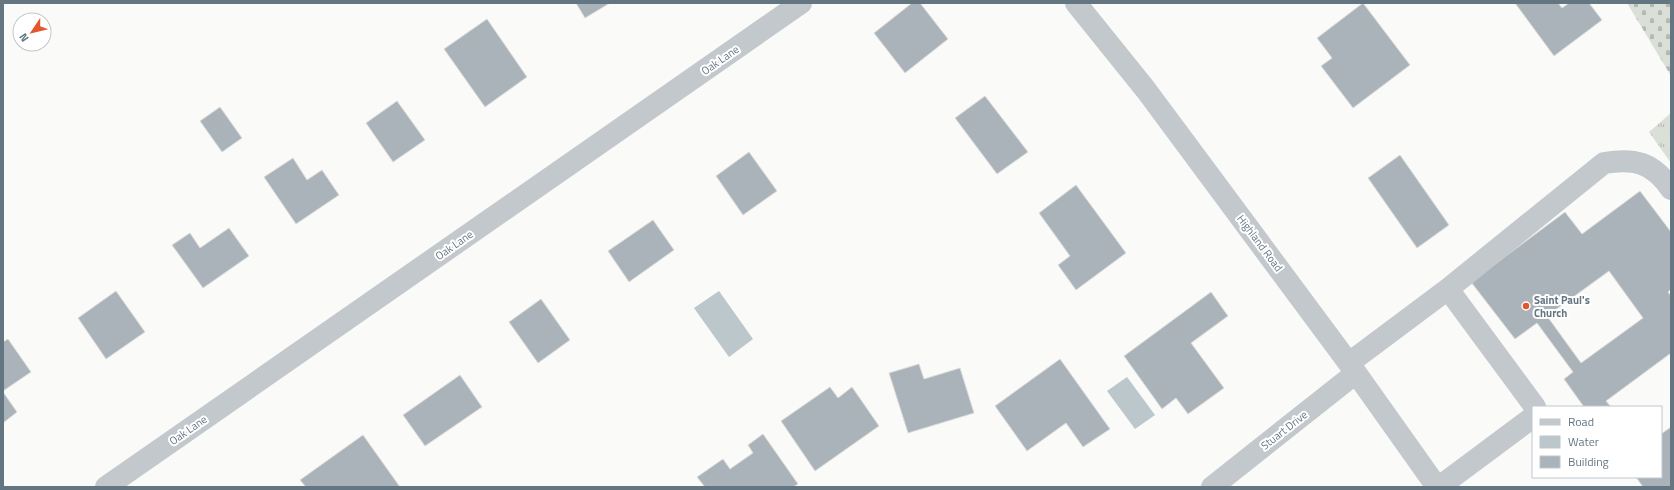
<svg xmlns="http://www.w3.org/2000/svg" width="1674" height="490" font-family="'Titillium Web',sans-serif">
  <defs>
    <pattern id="cemetery-stones" width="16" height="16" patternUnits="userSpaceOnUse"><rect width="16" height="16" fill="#dadfd7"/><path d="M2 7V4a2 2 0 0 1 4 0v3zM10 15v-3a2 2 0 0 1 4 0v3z" fill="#b4b9b4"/></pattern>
    <pattern id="park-tufts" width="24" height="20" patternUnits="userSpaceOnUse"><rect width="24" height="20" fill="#dadfd7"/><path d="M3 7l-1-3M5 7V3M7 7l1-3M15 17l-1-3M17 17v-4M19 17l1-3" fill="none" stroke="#b4b9b4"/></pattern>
  </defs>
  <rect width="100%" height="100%" fill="#fafaf8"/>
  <path fill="url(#cemetery-stones)" d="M1627,3H1671V76Z"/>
  <path fill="url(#park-tufts)" d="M1671,113V163L1649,132Z"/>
  <path fill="#bbc7cb" d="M719,291L753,339L729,357L694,308Z
    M1127,377L1155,415L1135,429L1107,391Z"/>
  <path fill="#aab3b9" stroke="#dcdcda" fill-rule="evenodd" d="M576,3H610L585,18Z
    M912,3H920L948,39L905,73L874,33Z
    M1363,3L1410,65L1353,108L1321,66L1332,58L1317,38Z
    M1515,3H1558L1562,8L1569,3H1589L1602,20L1554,56Z
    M487,19L527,77L485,107L444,49Z
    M985,96L1028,152L997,174L955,118Z
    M397,101L425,140L393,162L366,123Z
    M220,107L242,138L222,152L200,121Z
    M749,152L777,191L743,215L716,176Z
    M1400,155L1449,225L1417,248L1368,178Z
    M293,158L307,180L322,170L339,195L296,224L264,177Z
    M1076,185L1126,253L1076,290L1058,265L1070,256L1039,213Z
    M1640,191L1671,232V289L1668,292L1671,296V353L1606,401L1611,407H1584L1564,379L1573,372L1537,323L1515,339L1471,282L1565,212L1582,234ZM1609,271L1643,318L1581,363L1547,316Z
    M653,220L674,250L629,282L608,251Z
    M229,228L249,256L203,288L172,245L190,233L200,248Z
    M116,291L145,332L106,359L78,318Z
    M1211,292L1228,316L1191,343L1224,388L1188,414L1176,398L1162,409L1124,356Z
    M541,299L570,340L538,363L509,322Z
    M8,339L31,372L3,391V342Z
    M1060,359L1110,429L1083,447L1066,423L1027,451L995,406Z
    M919,364L924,379L960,368L974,413L908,433L889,373Z
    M460,375L482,407L425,446L403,415Z
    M830,387L838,398L852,387L879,426L815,471L781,421Z
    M3,392L17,412L3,423Z
    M1671,427V487H1643L1636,477H1661V434Z
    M763,434L798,484L793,487H705L697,477L723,459L730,469L753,453L748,445Z
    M363,435L400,487H306L300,480Z"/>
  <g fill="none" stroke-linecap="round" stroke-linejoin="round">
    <path stroke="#c3c8cc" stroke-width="22" d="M1076,3L1146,90L1356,373L1437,487
      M1448,289L1604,163C1634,158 1653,162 1671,189
      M1349,363L1448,289L1535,407
      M106,487L801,3
      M1212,487L1356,373
      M1439,487L1533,417"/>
  </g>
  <circle fill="#e4572e" stroke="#fff" stroke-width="1.5" cx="1526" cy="306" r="4"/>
  <g text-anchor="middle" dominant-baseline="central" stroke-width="4" stroke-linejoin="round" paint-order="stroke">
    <g font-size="11" fill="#657683" stroke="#fff">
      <text transform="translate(720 60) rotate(-35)">Oak Lane</text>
      <text transform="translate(1260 243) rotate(53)">Highland Road</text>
      <text transform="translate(454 245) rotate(-35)">Oak Lane</text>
      <text transform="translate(188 430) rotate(-35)">Oak Lane</text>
      <text transform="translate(1284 430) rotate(-38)">Stuart Drive</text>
    </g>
    <g font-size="11" font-weight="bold" fill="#657683" stroke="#fff" text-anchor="start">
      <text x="1534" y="300">Saint Paul's<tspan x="1534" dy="13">Church</tspan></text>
    </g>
  </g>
  <rect width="1674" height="490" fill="none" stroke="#657683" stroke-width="8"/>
  <rect x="1532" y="406" width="130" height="72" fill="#ffffff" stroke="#c1c8cd"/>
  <rect x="1540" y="419" width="20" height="6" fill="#c3c8cc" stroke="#c1c8cd"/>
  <text x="1568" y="426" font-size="12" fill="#657683">Road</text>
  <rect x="1540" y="436" width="20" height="12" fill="#bbc7cb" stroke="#c1c8cd"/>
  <text x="1568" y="446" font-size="12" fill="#657683">Water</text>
  <rect x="1540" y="456" width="20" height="12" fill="#aab3b9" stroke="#c1c8cd"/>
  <text x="1568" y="466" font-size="12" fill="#657683">Building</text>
  <g transform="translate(32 32) rotate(235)"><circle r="19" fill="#ffffff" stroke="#c1c8cd"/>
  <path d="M0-3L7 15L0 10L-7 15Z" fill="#e4572e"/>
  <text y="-6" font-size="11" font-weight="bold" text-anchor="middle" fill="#657683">N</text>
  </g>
</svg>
